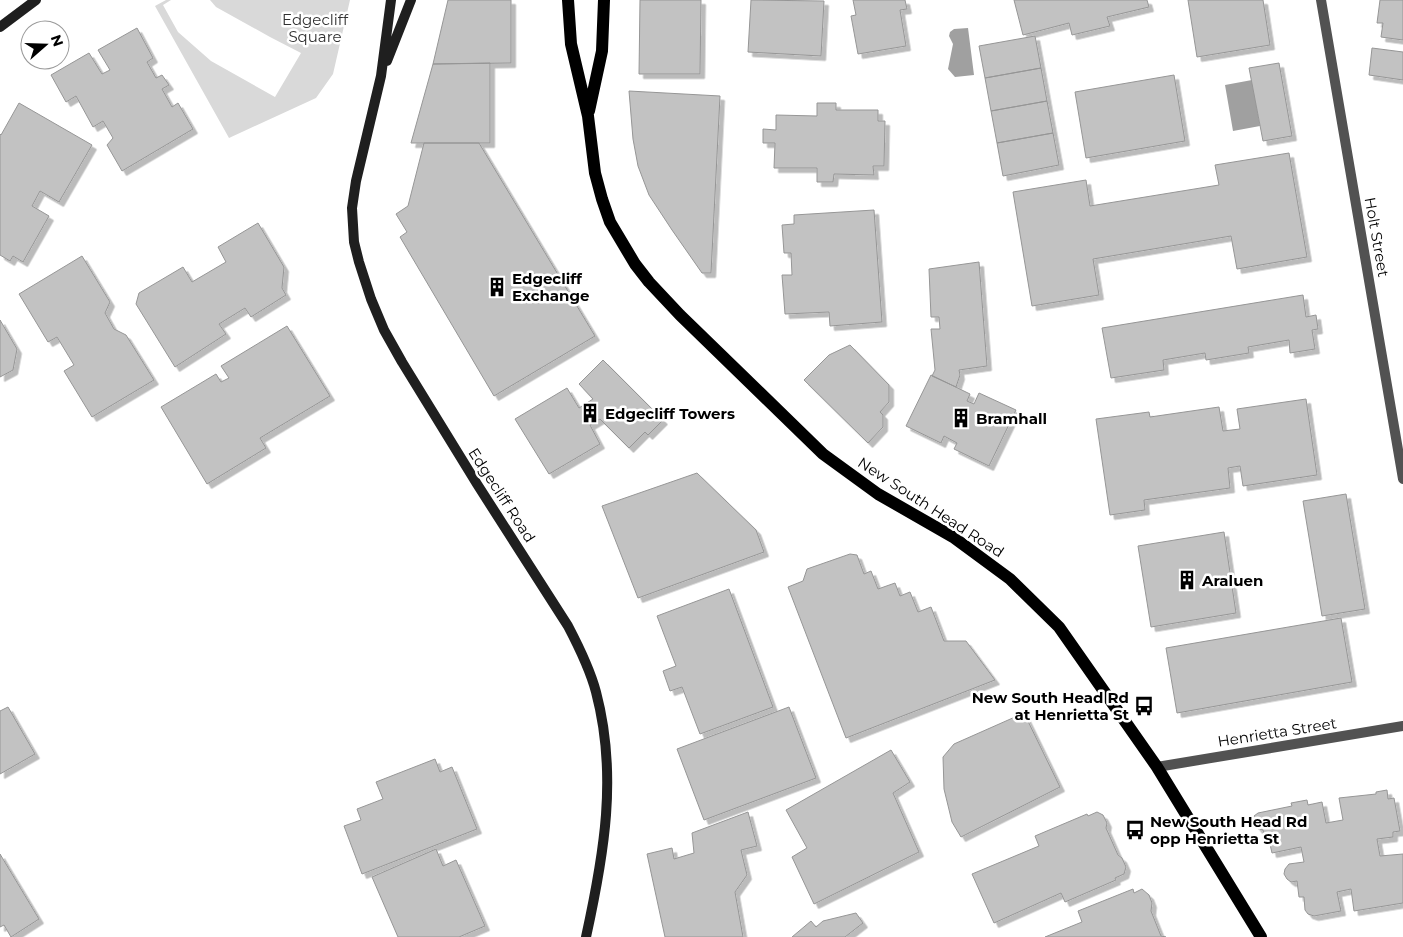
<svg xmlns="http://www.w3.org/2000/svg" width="1403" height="937" font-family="Montserrat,sans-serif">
  <defs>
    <filter id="shadow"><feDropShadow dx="4.5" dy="4.5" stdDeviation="0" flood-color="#0004"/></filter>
  </defs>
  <rect width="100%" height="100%" fill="#fff"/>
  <path fill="#d9d9d9" d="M166,0H171L163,5L178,32L211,61L275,97L301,53L270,37L216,7L210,0H350L333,74L316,98L229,138L155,6Z"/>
  <path fill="#a0a0a0" d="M968,28L974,75L955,77L948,69L953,44L949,36L950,32L954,29Z
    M1252,80L1260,126L1233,131L1225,85Z"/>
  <path fill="#c2c2c2" stroke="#969696" filter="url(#shadow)" d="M448,0H511V63L433,64Z
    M640,0H701L700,74H639Z
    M751,0L824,1L821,56L748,52Z
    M853,0H905L907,9L900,10L906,46L858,54L851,16L856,15Z
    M1014,0H1147L1149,7L1107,17L1110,26L1072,35L1069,23L1023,35Z
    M1188,0H1263L1270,45L1197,57Z
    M1380,0H1403V40L1381,37L1383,23H1377Z
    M137,28L153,58L147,62L156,78L162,75L169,85L162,89L172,107L178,103L193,129L122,171L107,145L113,138L103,121L93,127L76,96L66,102L51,75L89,53L102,74L110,70L98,50Z
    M1035,36L1041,68L985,78L979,46Z
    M1372,48L1403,52V80L1369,75Z
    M490,63V143H411L433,64Z
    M1279,63L1292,136L1263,141L1249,68Z
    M1041,68L1047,101L991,111L985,78Z
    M1174,75L1185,141L1086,158L1075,92Z
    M629,91L720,96L711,273H702L672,230L649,195L638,166L633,139Z
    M1047,101L1053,133L997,143L991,111Z
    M19,103L92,145L59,202L40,191L32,206L49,216L23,262L13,256L10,261L0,255V134L1,135Z
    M817,103H836V110H878V121H885L884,166H873L874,175L834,174L833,182H817V168H774L775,143H763V129L776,130V115L817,116Z
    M1053,133L1059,165L1003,176L997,143Z
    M424,143H479L595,336L494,396L400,237L407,232L396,214L408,206Z
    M1289,153L1307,257L1237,269L1231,236L1093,259L1099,295L1032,306L1013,192L1086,180L1090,206L1219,185L1215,165Z
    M874,210L882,322L830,326L829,312L785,314L782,275H792L791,253H784L782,225L794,224V215Z
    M258,223L284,267L282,288L286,295L251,317L245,308L219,324L226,334L175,367L136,304L139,293L183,267L192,282L226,262L218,247Z
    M82,256L110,302L105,313L114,329L126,335L154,380L92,417L64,371L74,365L57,337L48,342L19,294Z
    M979,262L987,366L959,370L960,375L956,387L932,376L935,370L931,329H940L939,317H931L929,269Z
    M1303,295L1306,317L1316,315L1318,329L1312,330L1315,349L1290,353L1289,340L1248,347L1249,353L1206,360L1205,353L1163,360L1164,370L1111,378L1102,328Z
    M0,320L17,349L13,370L0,377Z
    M287,326L330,396L260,438L266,448L207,484L161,407L216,374L221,382L229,378L221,366Z
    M850,345L889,385V402L880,412L883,415V427L868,443L804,380L829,355Z
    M603,360L663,420L648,435L645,432L629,448L600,419L590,425L600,444L549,474L515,419L567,388L579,408L593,399L579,384Z
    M931,375L970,394L967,401L974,404L979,393L1016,410L989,466L954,449L957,443L944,436L941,443L906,426Z
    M1306,399L1317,475L1243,486L1240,466L1228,468L1230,488L1144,500L1145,510L1110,515L1096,419L1149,412L1150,417L1219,407L1223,431L1240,429L1237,409Z
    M697,473L756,530L764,552L638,598L602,506Z
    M1346,494L1365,609L1322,616L1303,501Z
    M1224,532L1236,613L1151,627L1138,546Z
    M850,554L857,555L864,574L871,571L878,589L895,583L900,596L910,592L918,612L931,607L944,641H966L995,680L846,738L788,587L803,581L807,569Z
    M729,589L773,707L700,734L682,687L670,691L663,671L676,666L657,616Z
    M1341,618L1352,682L1177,713L1166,648Z
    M8,707L35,754L0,774V711Z
    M789,707L816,778L704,820L677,749Z
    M1024,713L1060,787L961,837L952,822L944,789L943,757L954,744Z
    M891,750L910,782L893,793L919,852L814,904L792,857L807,848L786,810Z
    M435,759L440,772L452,767L477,829L362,874L344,826L361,820L357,809L383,799L376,782Z
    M1387,790L1388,799L1394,798L1400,831L1393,832V837L1377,839L1380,856L1403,854V903L1354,911L1351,889L1337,892L1341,911L1314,916L1308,914L1305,910L1304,897H1299L1297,881L1291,882L1287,879L1284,874L1285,869L1289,864L1304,862L1301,847L1272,853L1269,840L1266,841L1263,830L1258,829L1255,825L1254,816L1258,813L1292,806L1291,803L1307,800L1308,805L1322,802L1326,823L1343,820L1339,798L1376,794V792Z
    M748,812L757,846L741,850L747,875L735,892L743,937H665L647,854L672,848L674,859L694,853L692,833Z
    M1097,812L1103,815L1107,823L1106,828L1118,855L1122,858L1126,867L1124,874L1115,878L1116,880L1065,902L1061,893L994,923L972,874L1039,846L1035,836L1087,814L1088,816Z
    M436,849L443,866L456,860L485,926L459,937H398L372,877Z
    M0,854L39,919L11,937L4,925L0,927Z
    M1133,889L1134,893L1142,889L1149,895L1152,903L1151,911L1161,936L1166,937H1045L1082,922L1078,911Z
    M856,913L863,923L845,937H792L811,921L816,927L823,921Z"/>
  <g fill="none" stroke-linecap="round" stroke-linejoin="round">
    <path stroke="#525252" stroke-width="10" d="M1321,0L1403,479
      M1157,767L1403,726"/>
    <path stroke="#1f1f1f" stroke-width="10" d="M391,0L381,76L356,181L352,208L354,242L359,262L371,299L384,330L402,362L477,484L568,626C579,647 590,669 596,692C618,775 604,855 586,937
      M0,27L36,0
      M387,61L411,0"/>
    <path stroke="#000" stroke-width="12" d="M568,0L571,44L588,116L595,173L602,199L610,222L635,264L649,282L680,315L823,454L878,494L953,537L1010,579L1059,627L1157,767L1261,937
      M589,111L602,51L604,0"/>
  </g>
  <defs>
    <symbol id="building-bare" viewBox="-9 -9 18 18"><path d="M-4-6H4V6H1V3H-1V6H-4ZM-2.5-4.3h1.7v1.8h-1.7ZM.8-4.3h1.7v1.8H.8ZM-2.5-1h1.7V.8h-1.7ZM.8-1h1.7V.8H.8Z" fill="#000" stroke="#fff" stroke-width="2.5" paint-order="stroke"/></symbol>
    <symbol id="bus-bare" viewBox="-9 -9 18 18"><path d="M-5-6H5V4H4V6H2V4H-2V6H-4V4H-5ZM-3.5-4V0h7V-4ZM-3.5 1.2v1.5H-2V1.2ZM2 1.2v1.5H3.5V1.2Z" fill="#000" stroke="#fff" stroke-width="2.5" paint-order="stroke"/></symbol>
  </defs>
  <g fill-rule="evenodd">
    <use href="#building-bare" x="483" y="273" width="28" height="28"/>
    <use href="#building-bare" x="576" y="399" width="28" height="28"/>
    <use href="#building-bare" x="947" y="404" width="28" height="28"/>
    <use href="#building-bare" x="1173" y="566" width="28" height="28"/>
    <use href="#bus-bare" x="1130" y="692" width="28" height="28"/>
    <use href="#bus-bare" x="1121" y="816" width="28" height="28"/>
  </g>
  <g text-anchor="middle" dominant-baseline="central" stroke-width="5" stroke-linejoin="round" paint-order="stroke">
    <g font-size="15" fill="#303030" stroke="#fff">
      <text x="315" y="19">Edgecliff<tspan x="315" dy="17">Square</tspan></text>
    </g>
    <g font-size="15" fill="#000" stroke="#fff">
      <text transform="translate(1377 237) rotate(80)">Holt Street</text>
      <text transform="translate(502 495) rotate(57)">Edgecliff Road</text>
      <text transform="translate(931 507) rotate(33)">New South Head Road</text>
      <text transform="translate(1277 732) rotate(-9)">Henrietta Street</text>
    </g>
    <g font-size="15" font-weight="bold" fill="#000" stroke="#fff" text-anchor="start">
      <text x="512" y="278">Edgecliff<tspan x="512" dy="17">Exchange</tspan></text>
      <text x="605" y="413">Edgecliff Towers</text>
      <text x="976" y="418">Bramhall</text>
      <text x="1202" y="580">Araluen</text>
      <text x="1129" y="697" text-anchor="end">New South Head Rd<tspan x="1129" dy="17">at Henrietta St</tspan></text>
      <text x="1150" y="821">New South Head Rd<tspan x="1150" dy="17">opp Henrietta St</tspan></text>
    </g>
  </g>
  <g transform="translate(45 45) rotate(70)"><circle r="24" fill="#ffffff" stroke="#999999"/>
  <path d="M0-4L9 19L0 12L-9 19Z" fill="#000000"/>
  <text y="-8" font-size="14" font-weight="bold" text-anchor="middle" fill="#000000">N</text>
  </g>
</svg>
